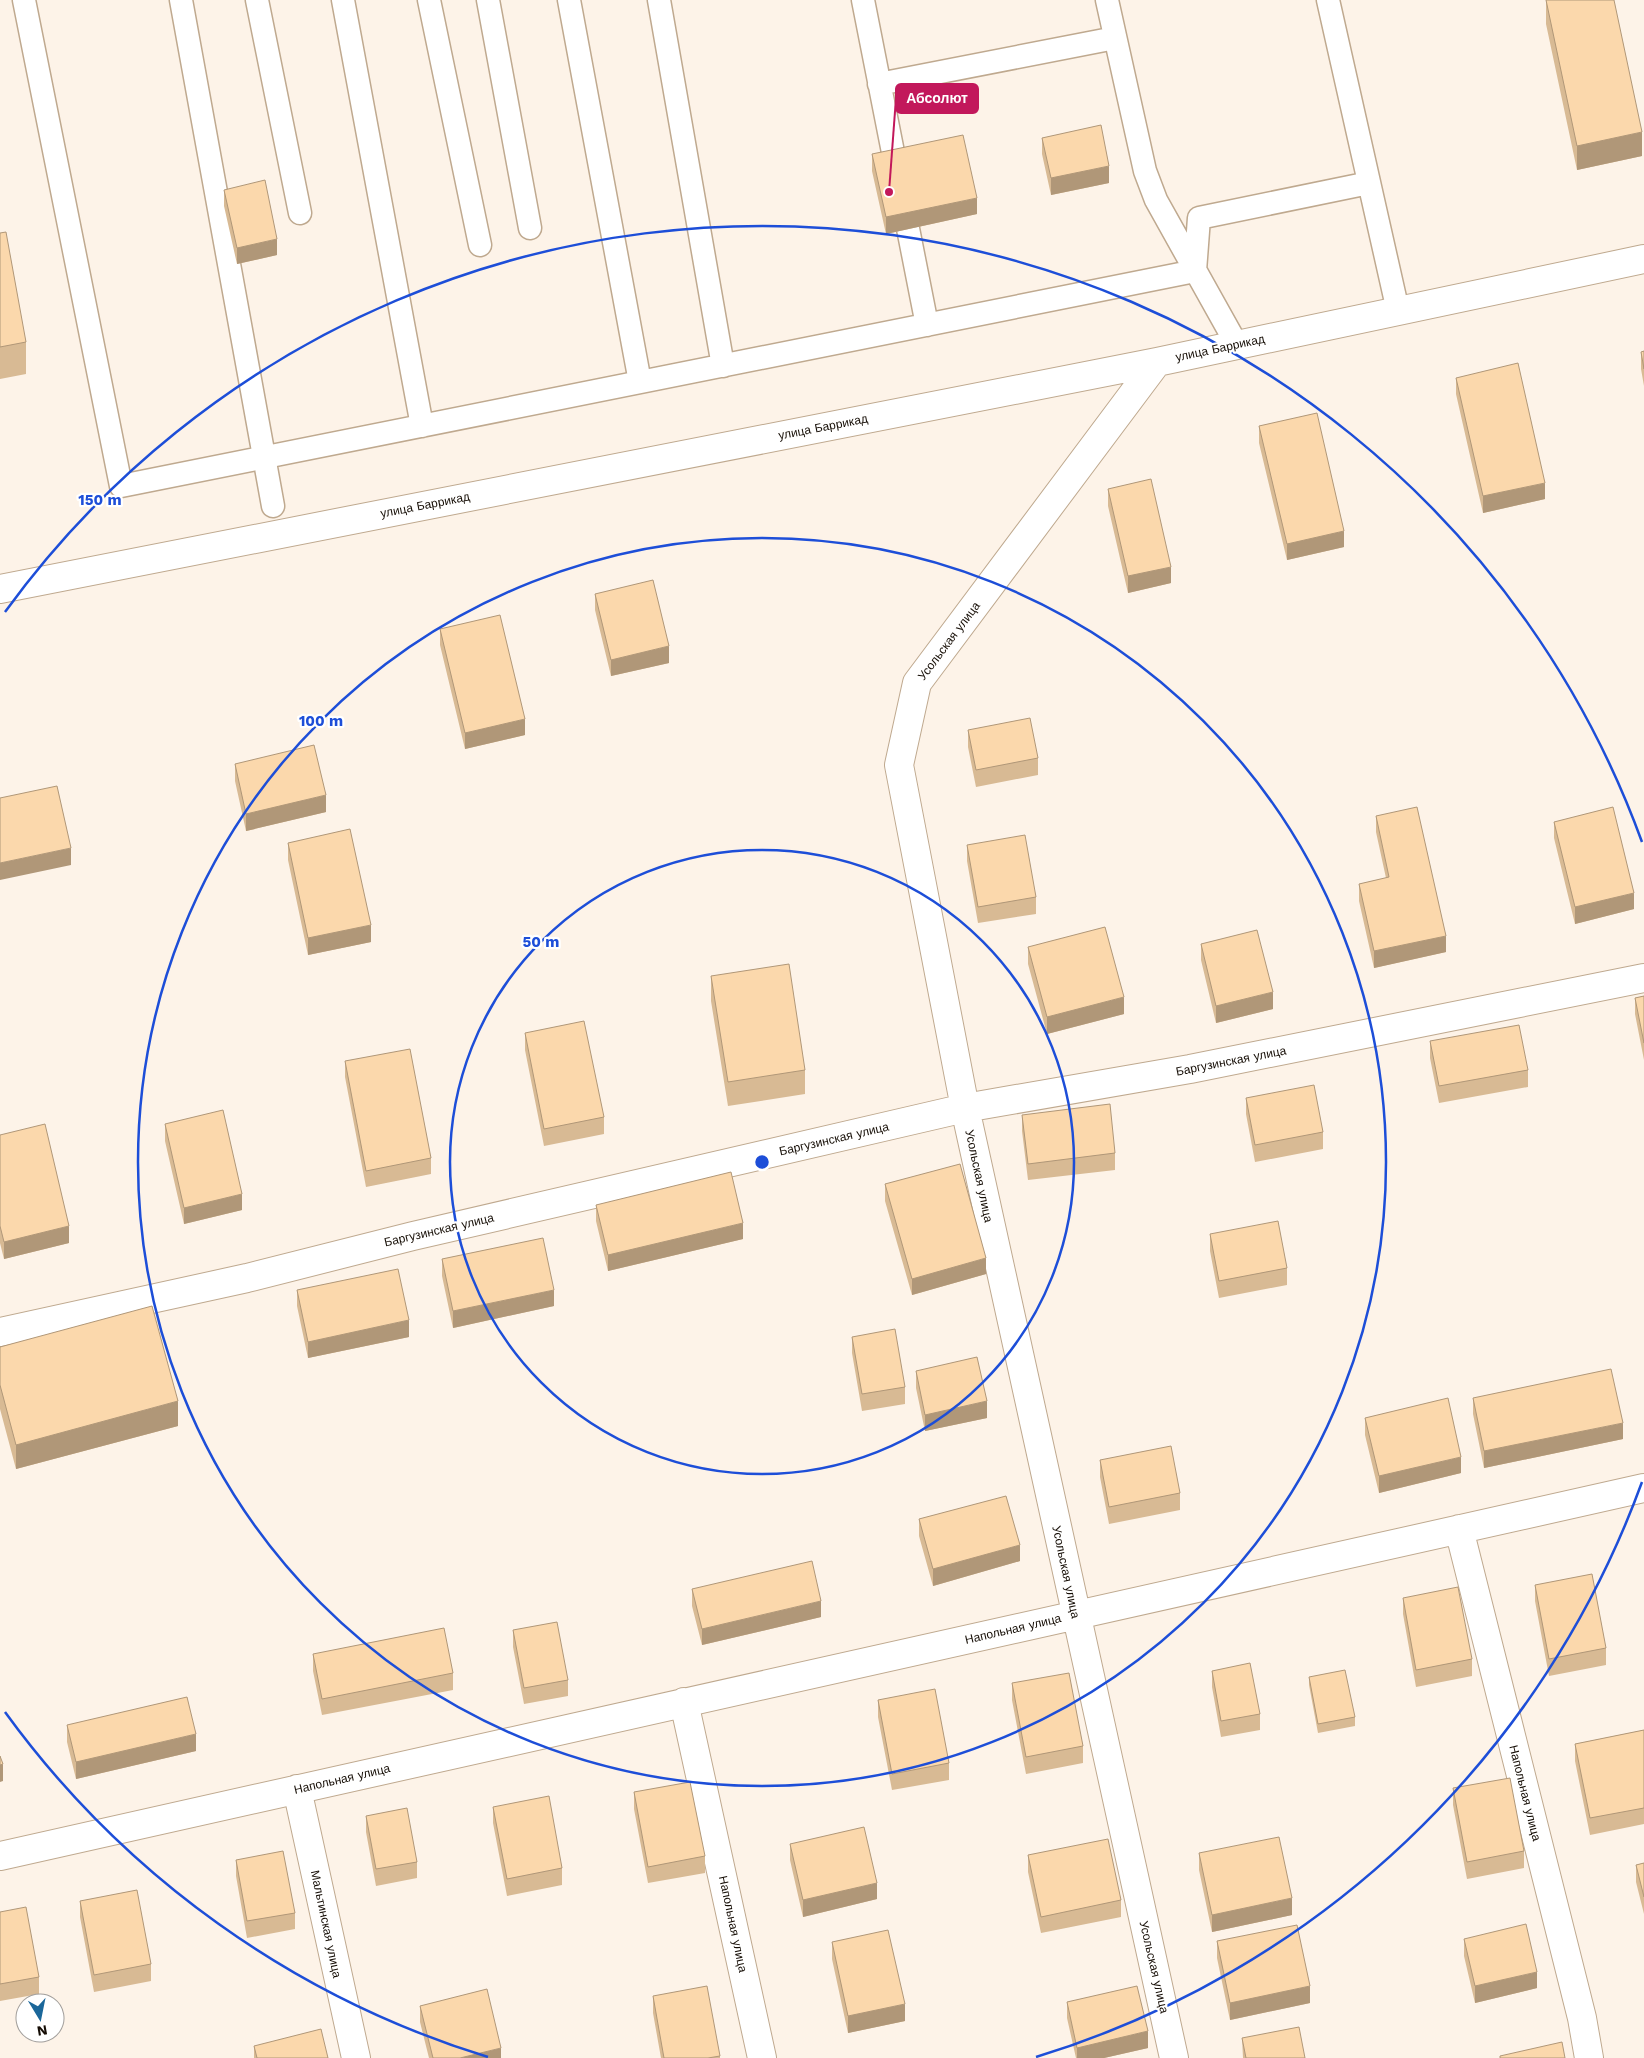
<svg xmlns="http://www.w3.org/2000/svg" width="1644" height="2058" font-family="'Work Sans',sans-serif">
  <rect width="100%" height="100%" fill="#fdf3e8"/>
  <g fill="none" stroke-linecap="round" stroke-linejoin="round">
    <defs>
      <path id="lane" d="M24,0L121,486L1195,271L1199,218L1369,183
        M181,0L273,506
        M257,0L300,213
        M343,0L422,426
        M429,0L480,245
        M488,0L530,228
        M569,0L640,382
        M659,0L723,366
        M863,0L927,325
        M1107,0L1145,171L1156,200L1237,345
        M1328,0L1398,311
        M879,84L1115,38"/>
      <path id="street" d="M1157,362L917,683L899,765L965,1108L1174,2058
        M0,589L1157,362L1644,259
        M0,1332L247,1278L413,1236L965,1108L1190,1069L1644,978
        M1459,1529L1582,2018L1589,2058
        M684,1702L762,2058
        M297,1789L356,2058
        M0,1856L1644,1488"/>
    </defs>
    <use href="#lane" stroke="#bfa98f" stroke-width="25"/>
    <use href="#street" stroke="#bfa98f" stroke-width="30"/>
    <use href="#lane" stroke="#fff" stroke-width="22"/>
    <use href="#street" stroke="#fff" stroke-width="28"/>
  </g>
  <path fill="#d8ba94" d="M1546,0L1642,156L1577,170L1546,24Z
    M1042,138L1109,183L1051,195L1042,154Z
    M872,154L977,214L886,234L872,171Z
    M224,190L277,255L237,264L224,206Z
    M0,233L26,342V374L0,379Z
    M1644,351V386L1641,369V352Z
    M1456,378L1545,499L1483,513L1456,394Z
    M1259,426L1344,547L1287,560L1259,443Z
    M1108,489L1171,583L1128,593L1108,506Z
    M595,594L669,663L611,676L595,610Z
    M440,629L525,735L465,749L440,645Z
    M968,730L1038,758V775L976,787L968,747Z
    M235,764L326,812L246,831L235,781Z
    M1376,816L1446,952L1374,968L1359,901V884L1386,878L1376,832Z
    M1554,822L1634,909L1575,924L1554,838Z
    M288,843L371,942L308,955L288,860Z
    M967,845L1036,897V914L978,923L967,861Z
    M1201,944L1273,1009L1216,1023L1201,960Z
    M1028,947L1124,1014L1047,1034L1028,964Z
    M711,976L805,1070V1094L728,1106L711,1001Z
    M1644,996V1060L1635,1014V998Z
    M525,1033L604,1117V1134L544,1146L525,1050Z
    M1430,1041L1528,1070V1087L1439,1103L1430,1058Z
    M345,1061L431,1158V1174L366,1187L345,1077Z
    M1246,1098L1323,1132V1149L1255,1162L1246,1114Z
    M1022,1115L1115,1153V1170L1028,1180L1022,1131Z
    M165,1124L242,1210L184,1224L165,1141Z
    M0,1135L69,1243L4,1259L0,1243Z
    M885,1184L986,1274L912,1295L885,1201Z
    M596,1205L743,1239L608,1271L596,1221Z
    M1210,1234L1287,1268V1285L1219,1298L1210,1251Z
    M442,1259L554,1306L453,1328L442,1276Z
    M297,1290L409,1337L308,1358L297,1306Z
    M852,1337L905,1387V1404L862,1411L852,1353Z
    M0,1347L178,1426L16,1469L0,1409Z
    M916,1371L987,1418L925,1431L916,1388Z
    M1473,1398L1623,1439L1484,1468L1473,1414Z
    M1365,1418L1461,1473L1379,1493L1365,1435Z
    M1100,1460L1180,1493V1510L1109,1524L1100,1477Z
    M919,1519L1020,1561L933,1586L919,1536Z
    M1535,1585L1606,1648V1665L1549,1676L1535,1601Z
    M692,1589L821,1617L702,1645L692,1606Z
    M1403,1598L1472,1659V1676L1416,1687L1403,1614Z
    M513,1630L568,1680V1696L524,1704L513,1647Z
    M313,1654L453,1673V1690L322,1715L313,1671Z
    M1212,1671L1260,1714V1730L1221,1737L1212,1687Z
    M1309,1677L1355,1717V1726L1318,1733L1309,1685Z
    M1012,1683L1083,1746V1763L1026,1774L1012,1700Z
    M878,1700L949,1763V1780L892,1790L878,1717Z
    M67,1725L196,1751L76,1779L67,1742Z
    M1644,1730V1824L1590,1835L1575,1761V1744Z
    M1453,1788L1524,1851V1868L1467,1879L1453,1805Z
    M634,1792L705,1856V1873L648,1883L634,1809Z
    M493,1807L562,1868V1885L507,1896L493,1823Z
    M366,1816L417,1862V1878L376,1886L366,1832Z
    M790,1844L877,1899L803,1917L790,1860Z
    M1199,1853L1292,1915L1212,1932L1199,1870Z
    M1028,1855L1121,1900V1917L1041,1933L1028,1872Z
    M236,1860L295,1913V1929L247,1938L236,1876Z
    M1644,1863V1914L1636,1882V1865Z
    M80,1901L151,1964V1981L94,1992L80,1917Z
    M0,1912L39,1977V1994L0,2001Z
    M1464,1939L1537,1988L1475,2003L1464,1956Z
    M1217,1941L1310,2003L1230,2020L1217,1958Z
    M832,1942L905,2021L848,2033L832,1959Z
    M653,1996L720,2056V2058H661L653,2013Z
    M1067,2002L1148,2048L1104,2058H1076L1067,2018Z
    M420,2006L501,2058H429L420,2022Z
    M1242,2038L1305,2058H1243Z
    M254,2046L328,2058H254Z"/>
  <path fill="#b09778" d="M1642,132V156L1577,170V146Z
    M1109,166V183L1051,195V178Z
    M977,198V214L886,234V217Z
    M277,239V255L237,264V248Z
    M1545,483V499L1483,513V496Z
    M1344,531V547L1287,560V544Z
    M1171,567V583L1128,593V576Z
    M669,646V663L611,676V660Z
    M525,719V735L465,749V733Z
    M326,795V812L246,831V814Z
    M71,848V865L0,880V863Z
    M1634,893V909L1575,924V907Z
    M371,925V942L308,955V938Z
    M1446,936V952L1374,968V951Z
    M1273,992V1009L1216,1023V1006Z
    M1124,997V1014L1047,1034V1017Z
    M242,1194V1210L184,1224V1208Z
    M743,1223V1239L608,1271V1255Z
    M69,1226V1243L4,1259V1242Z
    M986,1258V1274L912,1295V1279Z
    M554,1290V1306L453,1328V1311Z
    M409,1320V1337L308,1358V1342Z
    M178,1401V1426L16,1469V1445Z
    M987,1401V1418L925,1431V1415Z
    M1623,1423V1439L1484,1468V1451Z
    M1461,1457V1473L1379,1493V1476Z
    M1020,1545V1561L933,1586V1569Z
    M821,1601V1617L702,1645V1629Z
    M196,1734V1751L76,1779V1762Z
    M3,1764V1781L0,1782V1765Z
    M877,1883V1899L803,1917V1900Z
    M1292,1898V1915L1212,1932V1915Z
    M1537,1972V1988L1475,2003V1986Z
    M1310,1986V2003L1230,2020V2003Z
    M905,2004V2021L848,2033V2016Z
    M1148,2031V2048L1104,2058H1077V2048Z
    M501,2048V2058H460Z"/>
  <path fill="#fbd8ac" stroke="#b09778" d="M1546,0H1614L1642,132L1577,146Z
    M1101,125L1109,166L1051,178L1042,138Z
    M963,135L977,198L886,217L872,154Z
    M265,180L277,239L237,248L224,190Z
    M6,232L26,342L0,347V233Z
    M1644,351V369L1641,352Z
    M1518,363L1545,483L1483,496L1456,378Z
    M1317,413L1344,531L1287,544L1259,426Z
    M1151,479L1171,567L1128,576L1108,489Z
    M653,580L669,646L611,660L595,594Z
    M500,615L525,719L465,733L440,629Z
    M1030,718L1038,758L976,770L968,730Z
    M314,745L326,795L246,814L235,764Z
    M57,786L71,848L0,863V798Z
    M1417,807L1446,936L1374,951L1359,884L1389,877L1376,816Z
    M1613,807L1634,893L1575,907L1554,822Z
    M350,829L371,925L308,938L288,843Z
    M1025,835L1036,897L978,907L967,845Z
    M1105,927L1124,997L1047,1017L1028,947Z
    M1257,930L1273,992L1216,1006L1201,944Z
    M789,964L805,1070L728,1082L711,976Z
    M1644,996V1043L1635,998Z
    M584,1021L604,1117L544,1129L525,1033Z
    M1519,1025L1528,1070L1439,1086L1430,1041Z
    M410,1049L431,1158L366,1171L345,1061Z
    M1314,1085L1323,1132L1255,1145L1246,1098Z
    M1110,1104L1115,1153L1028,1164L1022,1115Z
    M223,1110L242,1194L184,1208L165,1124Z
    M45,1124L69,1226L4,1242L0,1226V1135Z
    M960,1164L986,1258L912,1279L885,1184Z
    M731,1172L743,1223L608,1255L596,1205Z
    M1278,1221L1287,1268L1219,1281L1210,1234Z
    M543,1238L554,1290L453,1311L442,1259Z
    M398,1269L409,1320L308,1342L297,1290Z
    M152,1306L178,1401L16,1445L0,1385V1347Z
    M895,1329L905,1387L862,1394L852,1337Z
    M977,1357L987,1401L925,1415L916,1371Z
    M1611,1369L1623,1423L1484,1451L1473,1398Z
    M1448,1398L1461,1457L1379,1476L1365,1418Z
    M1171,1446L1180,1493L1109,1507L1100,1460Z
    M1006,1496L1020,1545L933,1569L919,1519Z
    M812,1561L821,1601L702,1629L692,1589Z
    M1592,1574L1606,1648L1549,1659L1535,1585Z
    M1458,1587L1472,1659L1416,1670L1403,1598Z
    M557,1622L568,1680L524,1688L513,1630Z
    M444,1628L453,1673L322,1699L313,1654Z
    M1250,1663L1260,1714L1221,1721L1212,1671Z
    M1345,1670L1355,1717L1318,1724L1309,1677Z
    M1069,1673L1083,1746L1026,1757L1012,1683Z
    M935,1689L949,1763L892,1774L878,1700Z
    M187,1697L196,1734L76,1762L67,1725Z
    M1644,1730V1808L1590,1818L1575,1744Z
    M0,1756L3,1764L0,1765Z
    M1510,1778L1524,1851L1467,1862L1453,1788Z
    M690,1782L705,1856L648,1867L634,1792Z
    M549,1796L562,1868L507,1879L493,1807Z
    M407,1808L417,1862L376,1869L366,1816Z
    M864,1827L877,1883L803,1900L790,1844Z
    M1279,1837L1292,1898L1212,1915L1199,1853Z
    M1108,1839L1121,1900L1041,1917L1028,1855Z
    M283,1851L295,1913L247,1921L236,1860Z
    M1644,1863V1897L1636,1865Z
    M137,1890L151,1964L94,1975L80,1901Z
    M26,1907L39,1977L0,1984V1912Z
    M1526,1924L1537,1972L1475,1986L1464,1939Z
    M1297,1925L1310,1986L1230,2003L1217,1941Z
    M888,1930L905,2004L848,2016L832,1942Z
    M707,1986L720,2056L708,2058H664L653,1996Z
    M1137,1986L1148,2031L1077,2048L1067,2002Z
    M487,1989L501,2048L460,2058H433L420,2006Z
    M1299,2027L1305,2058H1246L1242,2038Z
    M321,2029L328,2058H257L254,2046Z
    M1562,2042L1565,2058H1500V2056Z"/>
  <g fill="none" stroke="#1d4ed8" stroke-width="2.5">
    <circle cx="762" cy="1162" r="312"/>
    <circle cx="762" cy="1162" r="624"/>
    <path d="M1642 1482A936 936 0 0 1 1036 2057M488 2057A936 936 0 0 1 5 1712M5 612A936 936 0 0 1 1642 842"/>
  </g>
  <g text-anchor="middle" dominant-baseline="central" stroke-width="4.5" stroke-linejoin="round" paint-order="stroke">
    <g font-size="12" fill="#150d05" stroke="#fff">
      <text transform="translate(1220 348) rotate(-12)">улица Баррикад</text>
      <text transform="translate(823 427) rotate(-11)">улица Баррикад</text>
      <text transform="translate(425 505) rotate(-11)">улица Баррикад</text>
      <text transform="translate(949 641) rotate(-53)">Усольская улица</text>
      <text transform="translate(1231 1061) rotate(-11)">Баргузинская улица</text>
      <text transform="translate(834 1139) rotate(-13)">Баргузинская улица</text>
      <text transform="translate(979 1176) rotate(78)">Усольская улица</text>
      <text transform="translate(439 1230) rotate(-13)">Баргузинская улица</text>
      <text transform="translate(1066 1572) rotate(78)">Усольская улица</text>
      <text transform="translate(1013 1629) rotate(-13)">Напольная улица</text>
      <text transform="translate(342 1779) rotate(-13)">Напольная улица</text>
      <text transform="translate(1525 1793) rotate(76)">Напольная улица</text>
      <text transform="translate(326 1924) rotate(78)">Мальтинская улица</text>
      <text transform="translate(733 1924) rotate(78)">Напольная улица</text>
      <text transform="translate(1154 1967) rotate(77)">Усольская улица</text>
    </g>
  </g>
  <circle cx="762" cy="1162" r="8" fill="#1d4ed8" stroke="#fff" stroke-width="2.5"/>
  <g font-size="15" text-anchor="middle" font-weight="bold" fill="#1d4ed8" stroke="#fff" stroke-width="4.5" stroke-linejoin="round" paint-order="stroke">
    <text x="100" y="505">150 m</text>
    <text x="321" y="726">100 m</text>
    <text x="541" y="947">50 m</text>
  </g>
  <path fill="none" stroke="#c2185b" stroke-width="2" d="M889 192L896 98"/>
  <circle fill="#c2185b" stroke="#fff" stroke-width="2" cx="889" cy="192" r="5"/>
  <rect fill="#c2185b" stroke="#c2185b" stroke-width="2" x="896" y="84" width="82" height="29" rx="5"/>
  <g font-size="14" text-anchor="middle" font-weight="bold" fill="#fff">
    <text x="937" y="103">Абсолют</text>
  </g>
  <g transform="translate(40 2018) rotate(170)"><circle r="24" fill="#ffffff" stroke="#a19e9b"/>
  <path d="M0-4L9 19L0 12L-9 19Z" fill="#1b679a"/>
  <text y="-8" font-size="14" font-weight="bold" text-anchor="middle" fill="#150d05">N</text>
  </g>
</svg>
